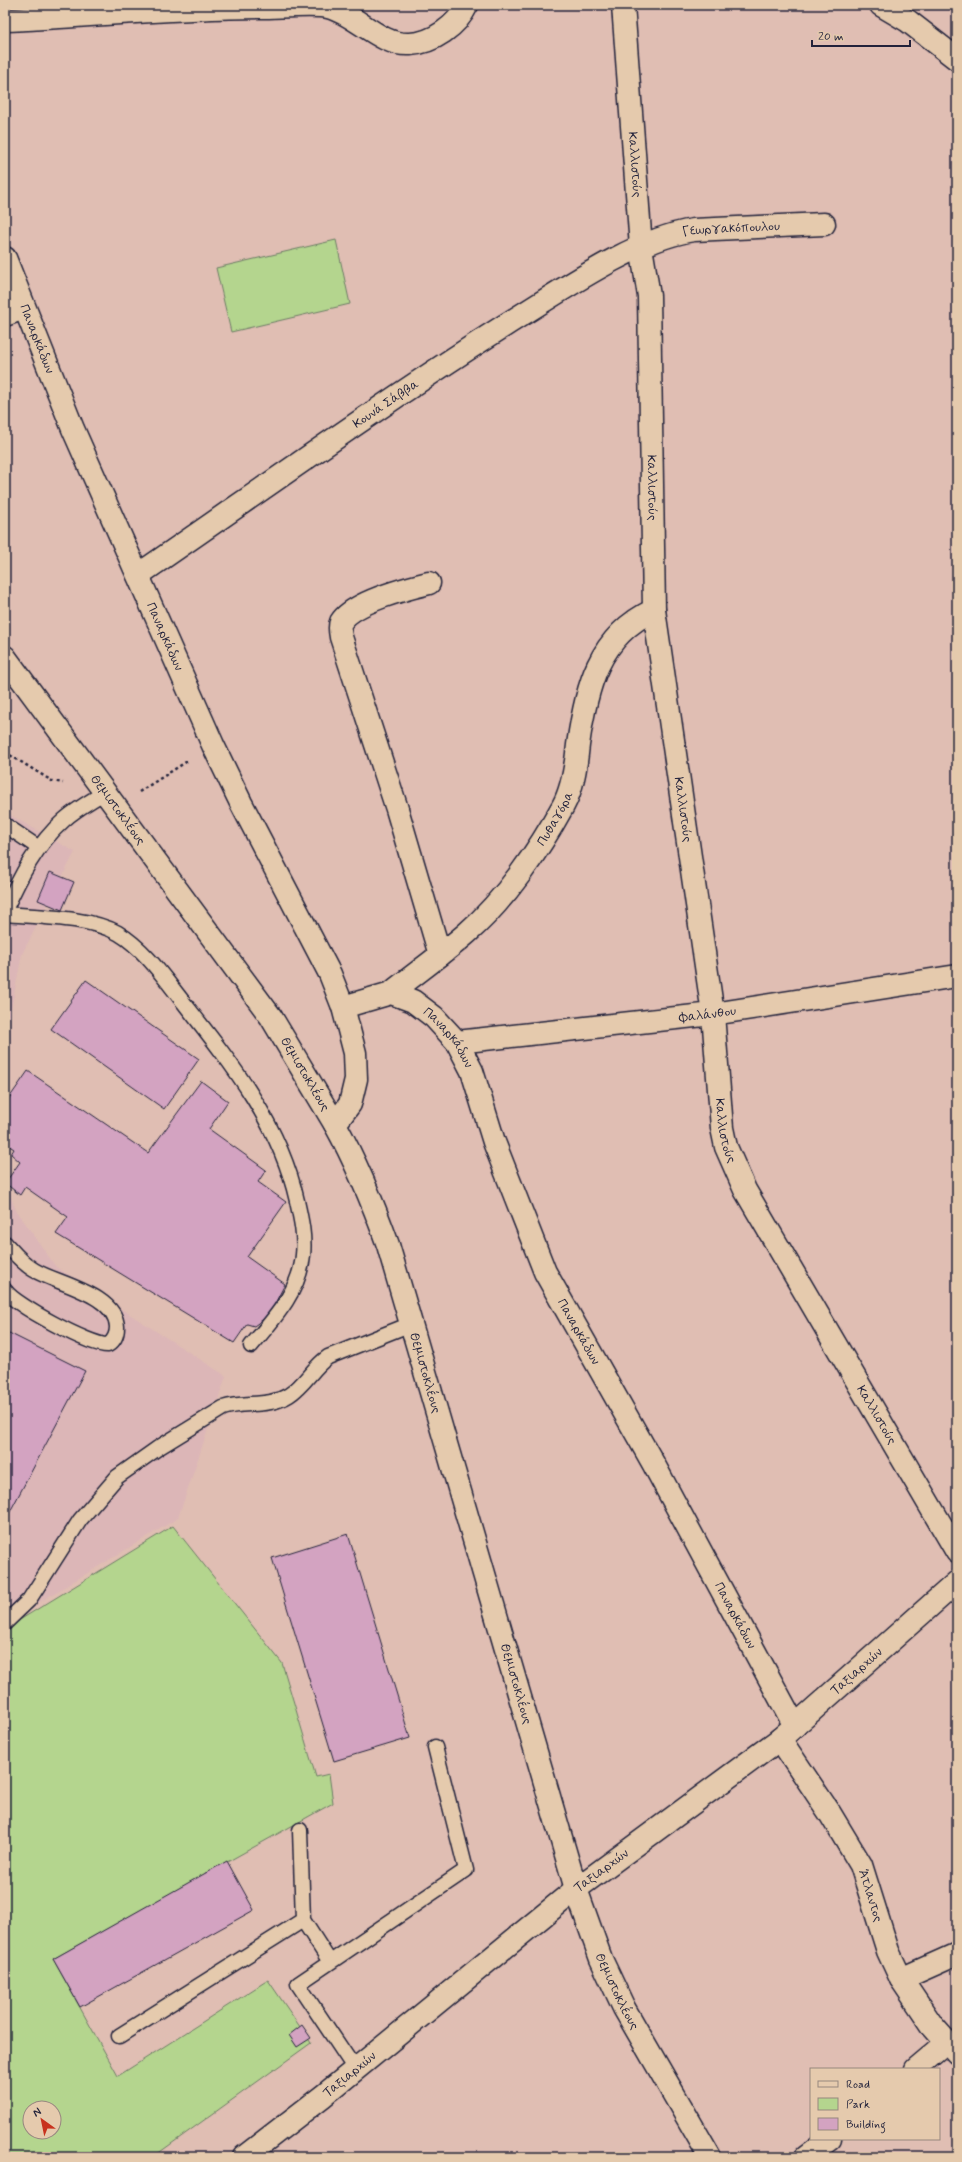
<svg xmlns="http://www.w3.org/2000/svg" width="962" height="2162" font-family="Mynerve,sans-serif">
  <rect width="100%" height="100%" fill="#e0beb3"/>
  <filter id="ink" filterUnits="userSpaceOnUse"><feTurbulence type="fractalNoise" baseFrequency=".025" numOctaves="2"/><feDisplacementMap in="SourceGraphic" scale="8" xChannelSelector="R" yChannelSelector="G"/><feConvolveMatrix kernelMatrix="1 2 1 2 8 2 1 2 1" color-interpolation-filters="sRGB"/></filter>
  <g filter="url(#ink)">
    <path fill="#dcb6b7" d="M5,812L75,852L22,954L5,1040Z
      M5,1184L16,1210L56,1267L226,1376L178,1518L5,1623Z"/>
    <path fill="#b4d58e" stroke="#6b7c64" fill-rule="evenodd" d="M336,240L350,304L231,332L216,268Z
      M173,1526L282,1663L316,1777L329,1774L333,1803L53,1959L118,2076L268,1980L311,2043L153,2157H5V1629ZM30,2108H54V2132H30Z"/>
    <path fill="#d3a3c1" stroke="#22223b" d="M50,872L74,882L62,910L38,900Z
      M86,980L199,1059L164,1109L51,1029Z
      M28,1071L148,1153L201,1081L228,1101L209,1129L266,1170L258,1182L286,1202L247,1257L285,1284L269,1315L254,1326L247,1324L234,1343L56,1234L68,1217L25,1187L20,1195L5,1183L20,1162L11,1154L14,1149L5,1143V1104Z
      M5,1331L85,1371L5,1521Z
      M348,1534L410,1738L334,1761L272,1558Z
      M227,1861L254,1910L80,2007L53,1959Z
      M302,2025L311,2038L297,2047L289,2035Z"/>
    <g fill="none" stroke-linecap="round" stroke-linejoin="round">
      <defs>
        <path id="service" d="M5,825L39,848
          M5,910C20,877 36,845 64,820C76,809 91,801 105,792
          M5,914C38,917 89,917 118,933C145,949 165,979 184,1003C232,1064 280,1124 297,1201C301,1219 305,1237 303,1255C300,1291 273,1320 251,1346
          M5,1243C14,1253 22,1263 34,1270C57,1284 116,1294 117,1327C117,1335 114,1341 108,1345C91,1346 14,1305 5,1290
          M5,1623L29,1600L80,1520L117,1477L158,1448L223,1408C245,1401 268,1408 289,1395C305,1385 312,1368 328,1357L411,1324
          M300,1830L303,1920L330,1962
          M119,2036L303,1920
          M355,2069L298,1984L466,1870L435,1747"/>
        <g id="minor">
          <path id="s1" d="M623,5L641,247L649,296L654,610L713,1014L722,1128L726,1147L745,1190L957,1552"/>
          <path d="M881,5L908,21L957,59"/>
          <path d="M5,20C91,16 176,7 262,7C278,7 315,4 328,7C357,14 379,46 410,44C433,43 457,26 467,5"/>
          <path d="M5,315L24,308"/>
          <path id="s2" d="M138,575C266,487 392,396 523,314C571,284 639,238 694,230L824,224"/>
          <path d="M429,583C408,588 353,602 341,622C339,626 340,632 341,637L397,809L440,955"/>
          <path id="s3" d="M5,657L271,1017L335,1124"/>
          <path id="s4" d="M391,993C416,973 443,954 467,933C505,900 539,850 563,806C573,788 576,765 578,745C586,688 598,636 654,610"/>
          <path id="s5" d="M343,1007L391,993L413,1001L434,1017L457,1042L472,1071L494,1142L545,1272L653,1463L795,1726"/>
          <path id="s6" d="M457,1042L713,1014L957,976"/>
          <path id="s7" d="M780,1739L829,1812L861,1865L888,1951L901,1979L932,2025L957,2053"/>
          <path d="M901,1979L957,1954"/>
          <path d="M915,2069L947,2042"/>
          <path d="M806,2157L830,2139"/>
        </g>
        <g id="tertiary">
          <path id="s8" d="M5,258L73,429L213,745L241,803L330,974L343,1007L355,1053L356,1079L350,1104L335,1124C357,1164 373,1203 388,1245L576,1889L601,1959L624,2008L710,2157"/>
          <path id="s9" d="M244,2157L323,2096L576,1889L780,1739L957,1582"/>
        </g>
      </defs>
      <use href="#service" stroke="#22223b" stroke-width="17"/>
      <use href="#minor" stroke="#22223b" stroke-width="25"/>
      <use href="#tertiary" stroke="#22223b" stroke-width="25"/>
      <path stroke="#22223b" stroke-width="2.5" stroke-dasharray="3 3" stroke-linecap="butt" d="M5,752L52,781L63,783
        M139,792L189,760"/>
      <use href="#service" stroke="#e5caad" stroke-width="14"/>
      <use href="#minor" stroke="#e5caad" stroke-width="22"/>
      <use href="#tertiary" stroke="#e5caad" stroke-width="22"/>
    </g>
  </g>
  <g text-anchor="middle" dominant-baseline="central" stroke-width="3.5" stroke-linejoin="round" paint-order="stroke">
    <g font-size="13" fill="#22223b" stroke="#e5caad">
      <text stroke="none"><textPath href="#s1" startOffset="160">Καλλιστούς</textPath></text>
      <text stroke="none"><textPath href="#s2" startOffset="694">Γεωργακόπουλου</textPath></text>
      <text stroke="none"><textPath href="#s8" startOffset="87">Παναρκάδων</textPath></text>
      <text stroke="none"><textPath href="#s2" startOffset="301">Κουνά Σάββα</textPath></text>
      <text stroke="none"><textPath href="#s1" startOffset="484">Καλλιστούς</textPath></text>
      <text stroke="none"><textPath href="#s8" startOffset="411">Παναρκάδων</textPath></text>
      <text stroke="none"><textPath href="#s1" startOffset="808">Καλλιστούς</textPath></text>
      <text stroke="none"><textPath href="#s3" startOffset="190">Θεμιστοκλέους</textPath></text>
      <text stroke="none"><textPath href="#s4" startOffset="242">Πυθαγόρα</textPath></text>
      <text stroke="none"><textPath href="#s6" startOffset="252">Φαλάνθου</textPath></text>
      <text stroke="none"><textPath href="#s5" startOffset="125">Παναρκάδων</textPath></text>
      <text stroke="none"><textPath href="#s3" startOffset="514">Θεμιστοκλέους</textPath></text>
      <text stroke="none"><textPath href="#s1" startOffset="1132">Καλλιστούς</textPath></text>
      <text stroke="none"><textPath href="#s5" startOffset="449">Παναρκάδων</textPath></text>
      <text stroke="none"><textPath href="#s8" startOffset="1212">Θεμιστοκλέους</textPath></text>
      <text stroke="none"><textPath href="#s1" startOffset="1456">Καλλιστούς</textPath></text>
      <text stroke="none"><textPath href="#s5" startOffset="773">Παναρκάδων</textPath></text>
      <text stroke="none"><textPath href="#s9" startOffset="782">Ταξιαρχών</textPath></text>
      <text stroke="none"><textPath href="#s8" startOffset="1536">Θεμιστοκλέους</textPath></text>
      <text stroke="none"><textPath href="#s9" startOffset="458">Ταξιαρχών</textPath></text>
      <text stroke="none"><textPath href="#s7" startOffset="182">Άτλαντος</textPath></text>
      <text stroke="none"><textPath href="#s8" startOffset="1860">Θεμιστοκλέους</textPath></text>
      <text stroke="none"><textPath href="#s9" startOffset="134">Ταξιαρχών</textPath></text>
    </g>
  </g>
  <rect width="962" height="2162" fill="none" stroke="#e5caad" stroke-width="20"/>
  <rect x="10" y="10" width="942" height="2142" fill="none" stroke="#22223b" stroke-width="1.5" filter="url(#ink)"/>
  <rect x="810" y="2068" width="130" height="72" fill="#e5caad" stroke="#97877f"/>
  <rect x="818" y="2081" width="20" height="6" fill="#e5caad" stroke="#97877f"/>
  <text x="846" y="2088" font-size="12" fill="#22223b">Road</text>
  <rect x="818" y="2098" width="20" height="12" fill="#b4d58e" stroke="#97877f"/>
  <text x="846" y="2108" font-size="12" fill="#22223b">Park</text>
  <rect x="818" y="2118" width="20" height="12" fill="#d3a3c1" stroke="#97877f"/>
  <text x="846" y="2128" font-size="12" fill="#22223b">Building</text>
  <g transform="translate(42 2120) rotate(327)"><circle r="19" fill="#e5caad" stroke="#97877f"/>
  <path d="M0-3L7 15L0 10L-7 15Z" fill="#c8321e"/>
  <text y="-6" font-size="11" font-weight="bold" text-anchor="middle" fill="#22223b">N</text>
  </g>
  <path d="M812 40v6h98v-6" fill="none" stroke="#22223b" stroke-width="2"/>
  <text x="818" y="40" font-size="12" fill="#22223b" stroke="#e5caad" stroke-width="3" paint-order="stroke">20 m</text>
</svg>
